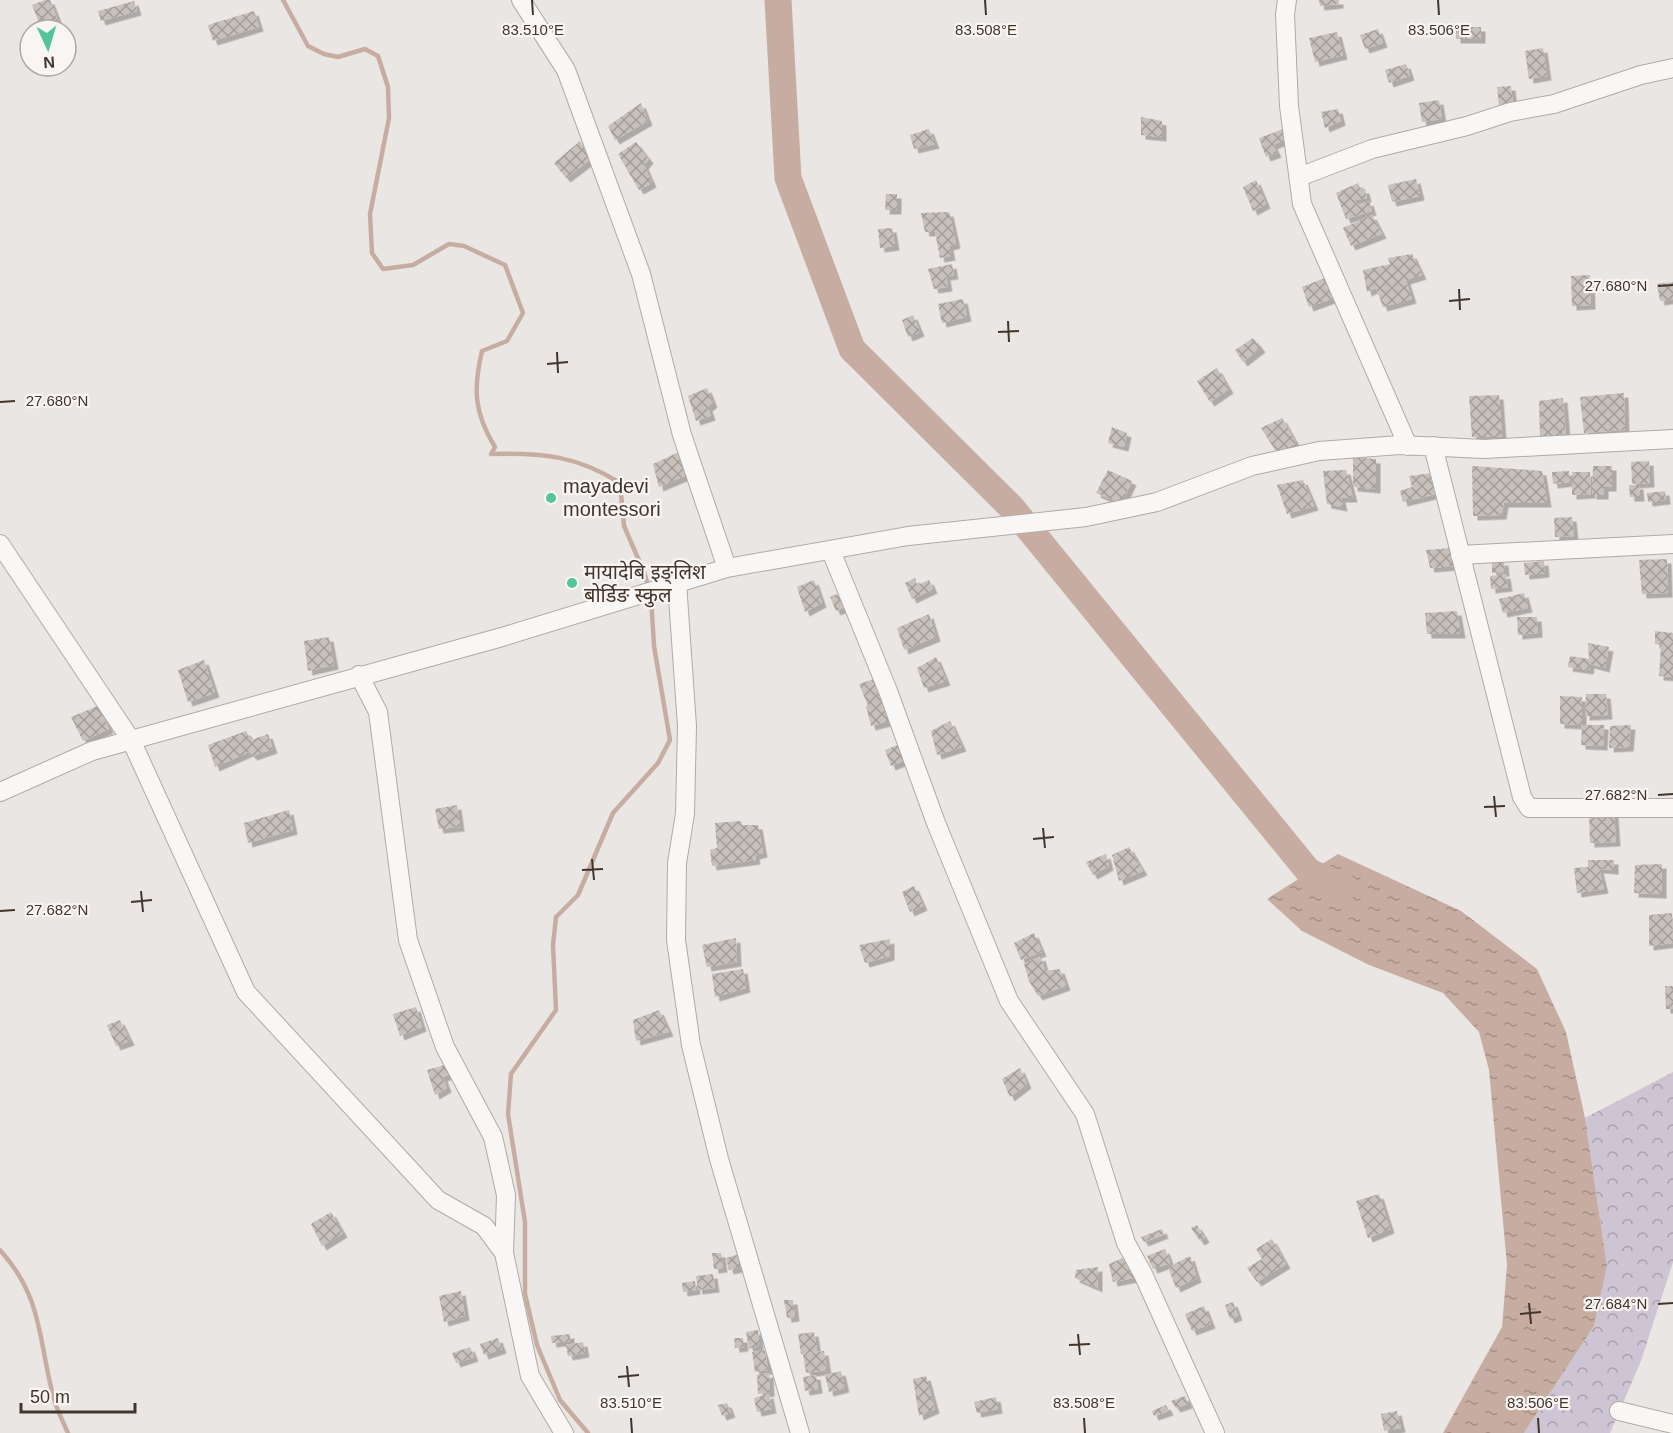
<svg xmlns="http://www.w3.org/2000/svg" width="1673" height="1433" font-family="Helvetica,'Noto Sans Devanagari',sans-serif">
  <defs>
    <pattern id="forest-crowns" width="20" height="18" patternUnits="userSpaceOnUse" patternTransform="scale(1.5)"><rect width="20" height="18" fill="#cdc5d3"/><path d="M2 6a3 3 0 1 1 6 0M12 15a3 3 0 1 1 6 0" fill="none" stroke="#a8a1ab"/></pattern>
    <pattern id="water-ripples" width="26" height="14" patternUnits="userSpaceOnUse" patternTransform="scale(1.5)"><rect width="26" height="14" fill="#c7ada1"/><path d="M2 4q2-2 4 0t4 0M15 11q2-2 4 0t4 0" fill="none" stroke="#a38e83"/></pattern>
    <pattern id="building-cross-hatch" width="8" height="8" patternUnits="userSpaceOnUse" patternTransform="scale(1.5)"><rect width="8" height="8" fill="#c7c0bb"/><path d="M0 0l8 8M0 8l8-8" fill="none" stroke="#a39d98"/></pattern>
    <filter id="shadow"><feDropShadow dx="4.5" dy="4.5" stdDeviation="0" flood-color="#0004"/></filter>
  </defs>
  <rect width="100%" height="100%" fill="#eae6e3"/>
  <path fill="url(#forest-crowns)" d="M1673,1072V1262L1641,1361L1610,1433H1524L1594,1326L1607,1266L1585,1118Z"/>
  <path fill="url(#water-ripples)" d="M1338,854L1461,911L1537,969L1566,1032L1585,1118L1607,1266L1594,1326L1524,1433H1443L1502,1327L1507,1265L1489,1070L1479,1032L1443,993L1369,965L1302,931L1267,899Z"/>
  <g fill="none" stroke-linecap="round" stroke-linejoin="round">
    <path stroke="#c7ada1" stroke-width="4.5" d="M283,0L308,46L324,54L338,57L365,49L378,56L388,87L389,118L370,214L372,253L383,269L413,265L449,244L464,246L505,265L523,313L507,341L482,351C473,389 474,413 495,447L491,454C542,453 576,455 620,483L624,526L644,572L649,589
      M0,1250C44,1299 38,1341 54,1399C57,1410 63,1422 68,1433
      M588,1433L560,1400L537,1345L525,1294V1222L508,1114L511,1074L556,1010L553,945L556,917L578,895L613,813L658,763L670,740L654,646L651,597"/>
    <path stroke="#c7ada1" stroke-width="27" d="M778,0L788,178L852,349L1012,508L1309,872L1344,887"/>
  </g>
  <path fill="url(#building-cross-hatch)" filter="url(#shadow)" d="M45,0H50L57,18L40,25L32,5Z
    M1319,0H1339V4L1320,6Z
    M134,1L137,11L101,21L98,11Z
    M254,11L259,27L213,41L208,25Z
    M1456,27H1481V39H1456Z
    M1378,29L1383,43L1365,49L1360,35Z
    M1337,32L1343,55L1315,62L1309,38Z
    M1543,48L1547,76L1529,79L1525,51Z
    M1406,64L1410,76L1389,83L1385,70Z
    M1511,86L1513,104L1499,106L1497,87Z
    M1439,100L1442,119L1422,122L1419,103Z
    M641,103L648,121L615,140L608,126Z
    M1338,109L1341,121L1325,128L1321,112Z
    M1141,117L1162,121V137L1141,135Z
    M1286,128L1291,137L1273,145L1277,153L1266,157L1259,138Z
    M929,129L935,144L914,149L910,135Z
    M580,141L591,159L566,178L554,163Z
    M636,142L649,159L644,165L652,183L639,190L618,154Z
    M1416,179L1420,196L1392,202L1388,185Z
    M1256,180L1266,204L1253,211L1243,187Z
    M1358,183L1361,189H1365L1367,198L1355,200L1356,206L1369,201L1372,211L1346,219L1336,193Z
    M886,194H897V210H885Z
    M949,212L956,244L949,246L951,256L940,258L935,232H925L921,213Z
    M1372,215L1382,234L1351,246L1343,228Z
    M892,228L895,246L880,248L878,229Z
    M1412,254L1422,275L1406,280L1412,299L1383,307L1376,288L1367,292L1363,270L1390,264L1388,258Z
    M952,264L954,275L946,276L948,287L934,289L928,269Z
    M1590,275L1591,305L1572,306L1571,276Z
    M1327,277L1336,297L1309,307L1302,287Z
    M1673,282V299L1660,301L1657,284Z
    M963,299L967,317L942,323L938,304Z
    M913,315L920,332L908,337L902,320Z
    M1253,338L1261,348L1243,362L1235,350Z
    M1217,368L1229,389L1210,402L1197,381Z
    M707,388L713,403L708,407L711,416L696,421L688,396Z
    M1624,393L1625,430L1584,433L1580,397Z
    M1499,395L1502,437H1472L1469,396Z
    M1563,398L1566,434L1540,438L1539,401Z
    M1282,418L1296,443L1277,453L1261,428Z
    M1112,427L1127,433L1124,447L1108,443Z
    M679,452L687,475L659,487L653,464Z
    M1353,457L1376,459V489L1353,487Z
    M1649,461L1650,483L1632,484L1631,462Z
    M1472,466L1542,471L1547,503H1504L1502,515L1473,516Z
    M1593,466H1612V487H1604V495H1592Z
    M1108,470L1132,481L1121,504L1096,493Z
    M1346,470L1353,498H1341L1343,507L1327,504L1323,471Z
    M1569,471L1570,482L1553,484L1552,472Z
    M1572,472H1590L1591,494L1572,495Z
    M1432,473L1436,494L1403,502L1400,491L1412,487L1409,476Z
    M1303,480L1314,506L1287,514L1277,485Z
    M1629,485H1639L1640,497H1630Z
    M1665,491L1666,500L1648,502L1647,493Z
    M1572,517L1574,536L1555,537L1554,518Z
    M1451,548L1454,566L1430,568L1426,550Z
    M1667,559L1668,593L1642,594L1639,560Z
    M1504,561L1505,572L1492,573V562Z
    M1544,561L1545,573L1525,575L1524,563Z
    M1506,574L1508,587L1491,589L1490,576Z
    M915,578L917,585L929,580L933,589L912,599L905,583Z
    M814,580L822,603L805,612L797,587Z
    M844,591L850,605L836,611L830,597Z
    M1524,593L1528,608L1503,613L1499,599Z
    M1457,611L1461,634H1427L1425,613Z
    M929,614L936,637L904,650L897,628Z
    M1517,617H1537L1538,633L1518,635Z
    M1655,631L1673,633V677L1659,676L1661,646H1669L1655,644Z
    M329,637L334,665L308,671L304,641Z
    M1588,643L1609,647L1605,668L1590,664L1589,670L1568,667L1570,656L1589,659Z
    M936,657L946,681L924,688L917,668Z
    M204,660L215,693L188,702L178,670Z
    M880,677L887,698L868,706L859,684Z
    M1586,694H1606L1608,715L1585,716Z
    M1560,696L1582,697V725L1560,724Z
    M891,700L898,719L871,726L866,706Z
    M100,705L109,729L83,741L71,717Z
    M950,721L962,747L937,755L931,731Z
    M1582,725H1604L1603,746L1581,745Z
    M1631,725L1629,747L1609,748L1610,726Z
    M246,731L251,740L268,734L273,749L253,756L249,752L215,767L208,745Z
    M900,744L906,760L891,766L885,750Z
    M457,805L460,827L439,829L435,809Z
    M289,810L293,830L248,843L244,823Z
    M1614,813L1616,842L1590,843L1589,814Z
    M741,821L742,825H758L763,853L755,855L756,860L712,866L710,850L717,848L715,823Z
    M1129,847L1143,871L1119,881L1112,855Z
    M1106,854L1109,866L1093,875L1086,862Z
    M1588,860H1614V870L1599,869L1604,889L1577,893L1574,868L1588,867Z
    M1662,864V894L1634,893L1635,865Z
    M914,886L923,906L910,912L902,892Z
    M1672,913L1673,943L1649,946V915Z
    M1034,933L1042,952L1021,960L1014,943Z
    M736,938L737,962L707,967L702,945Z
    M890,939V956L865,963L859,945Z
    M1041,956L1045,971L1060,969L1066,986L1038,996L1029,981L1024,964Z
    M743,969L746,988L715,997L712,974Z
    M1665,986H1673V1009H1666Z
    M416,1007L422,1027L400,1036L393,1014Z
    M659,1010L669,1032L636,1041L633,1020Z
    M120,1020L130,1041L116,1046L107,1025Z
    M448,1064L451,1074L443,1077L447,1088L435,1095L427,1070Z
    M1020,1068L1027,1084L1010,1097L1002,1079Z
    M1379,1194L1390,1229L1368,1238L1356,1201Z
    M331,1212L343,1233L322,1246L311,1224Z
    M1197,1225L1205,1238L1200,1241L1191,1228Z
    M1162,1229L1164,1234L1144,1242L1141,1237Z
    M1272,1239L1286,1264L1257,1282L1247,1268L1262,1259L1256,1249Z
    M1165,1249L1170,1263L1153,1269L1147,1256Z
    M712,1253H721L723,1268L714,1269Z
    M739,1254L743,1267L729,1270L726,1258Z
    M1127,1256L1134,1278L1113,1282L1109,1264Z
    M1190,1256L1197,1278L1176,1288L1168,1267Z
    M1098,1267V1288L1075,1278L1076,1270Z
    M713,1274L715,1288L698,1290L696,1276Z
    M695,1281L696,1290L683,1292L682,1283Z
    M461,1291L465,1316L444,1322L439,1296Z
    M784,1300H793L795,1317L787,1318Z
    M1233,1302L1238,1316L1230,1319L1225,1305Z
    M1204,1306L1211,1324L1192,1331L1185,1314Z
    M758,1330L759,1346L749,1349L746,1332Z
    M814,1332L817,1351L801,1354L798,1334Z
    M570,1334V1341L552,1343L551,1336Z
    M498,1338L502,1349L484,1355L480,1344Z
    M734,1338H743L744,1347L735,1348Z
    M583,1342L585,1353L568,1356L566,1345Z
    M470,1347L474,1357L456,1363L452,1353Z
    M765,1350L768,1370L755,1372L752,1352Z
    M824,1351L827,1370L806,1373L803,1354Z
    M841,1371L845,1388L829,1392L825,1375Z
    M769,1373L770,1392L758,1394L757,1375Z
    M816,1375L818,1389L805,1391L803,1377Z
    M926,1376L935,1409L919,1416L913,1379Z
    M769,1394L772,1409L757,1412L754,1398Z
    M1185,1396L1188,1404L1176,1408L1171,1401Z
    M996,1397L998,1409L977,1413L974,1402Z
    M727,1403L731,1413L722,1416L718,1405Z
    M1166,1405L1169,1411L1154,1416L1152,1411Z
    M1397,1411L1401,1428L1384,1431L1381,1414Z"/>
  <g fill="none" stroke-linecap="round" stroke-linejoin="round">
    <defs>
      <path id="street" d="M521,0L566,70L641,274L682,435L727,568
        M1287,0L1285,14L1289,106L1302,204L1408,446
        M1299,177L1372,149L1467,126L1510,112L1554,104L1641,75L1673,68
        M1433,446L1522,797L1529,808H1673
        M0,544L131,740L246,992L438,1200L484,1226L504,1253
        M831,551L888,691L936,823L1009,1001L1085,1114L1126,1243L1143,1274L1215,1433
        M1460,555L1673,544
        M677,583L687,726L685,814L677,863L676,940L691,1045L719,1159L800,1433
        M359,675L378,712L408,940L445,1047L493,1137L506,1195L504,1253L530,1376L564,1433
        M0,792L92,751L502,637L727,568L908,536L1086,517L1157,502L1252,466L1319,451L1400,445L1484,449L1673,439
        M1619,1411L1673,1424"/>
    </defs>
    <use href="#street" stroke="#b1aaa5" stroke-width="20"/>
    <use href="#street" stroke="#f9f7f6" stroke-width="18"/>
  </g>
  <path fill="none" stroke="#41352c" stroke-width="2" d="M532,0L533,15M985,0L986,15M1438,0L1439,15M1658,286L1673,285M1459,289L1460,310M1449,301L1470,299M1008,321L1009,342M998,332L1019,331M557,352L558,373M547,364L568,362M0,402L15,401M1658,795L1673,794M1494,796L1496,817M1484,807L1505,806M1043,828L1045,848M1033,839L1054,837M592,859L594,880M582,870L603,869M141,891L143,912M131,902L152,900M0,911L15,910M1529,1303L1531,1324M1658,1304L1673,1303M1520,1314L1541,1312M1078,1334L1080,1355M1069,1345L1090,1344M627,1366L629,1387M618,1377L639,1375M631,1418L632,1433M1084,1418L1085,1433M1538,1418L1539,1433"/>
  <g fill="#52c59e" stroke="#f8f5f3" stroke-width="2">
    <circle cx="551" cy="498" r="6"/>
    <circle cx="572" cy="583" r="6"/>
  </g>
  <g text-anchor="middle" dominant-baseline="central" stroke-width="4.5" stroke-linejoin="round" paint-order="stroke">
    <g font-size="20" fill="#41352c" stroke="#f8f5f3" text-anchor="start">
      <text x="563" y="486">mayadevi<tspan x="563" dy="23">montessori</tspan></text>
      <text x="584" y="572">मायादेबि इङ्लिश<tspan x="584" dy="23">बोर्डिङ स्कुल</tspan></text>
    </g>
  </g>
  <g font-size="15" text-anchor="middle" fill="#41352c" stroke="#f8f5f3" stroke-width="4.5" stroke-linejoin="round" paint-order="stroke">
    <text x="533" y="35">83.510°E</text>
    <text x="986" y="35">83.508°E</text>
    <text x="1439" y="35">83.506°E</text>
    <text x="1616" y="291">27.680°N</text>
    <text x="57" y="406">27.680°N</text>
    <text x="1616" y="800">27.682°N</text>
    <text x="57" y="915">27.682°N</text>
    <text x="1616" y="1309">27.684°N</text>
    <text x="631" y="1408">83.510°E</text>
    <text x="1084" y="1408">83.508°E</text>
    <text x="1538" y="1408">83.506°E</text>
  </g>
  <g transform="translate(48 48) rotate(176)"><circle r="28" fill="#f8f5f3" stroke="#afa8a3" stroke-width="1.5"/>
  <path d="M0-4.5L10 22L0 15L-10 22Z" fill="#52c59e"/>
  <text y="-9" font-size="16" font-weight="bold" text-anchor="middle" fill="#41352c">N</text>
  </g>
  <path d="M21 1403v9h114v-9" fill="none" stroke="#41352c" stroke-width="3"/>
  <text x="30" y="1403" font-size="18" fill="#41352c" stroke="#f8f5f3" stroke-width="4.5" paint-order="stroke">50 m</text>
</svg>
